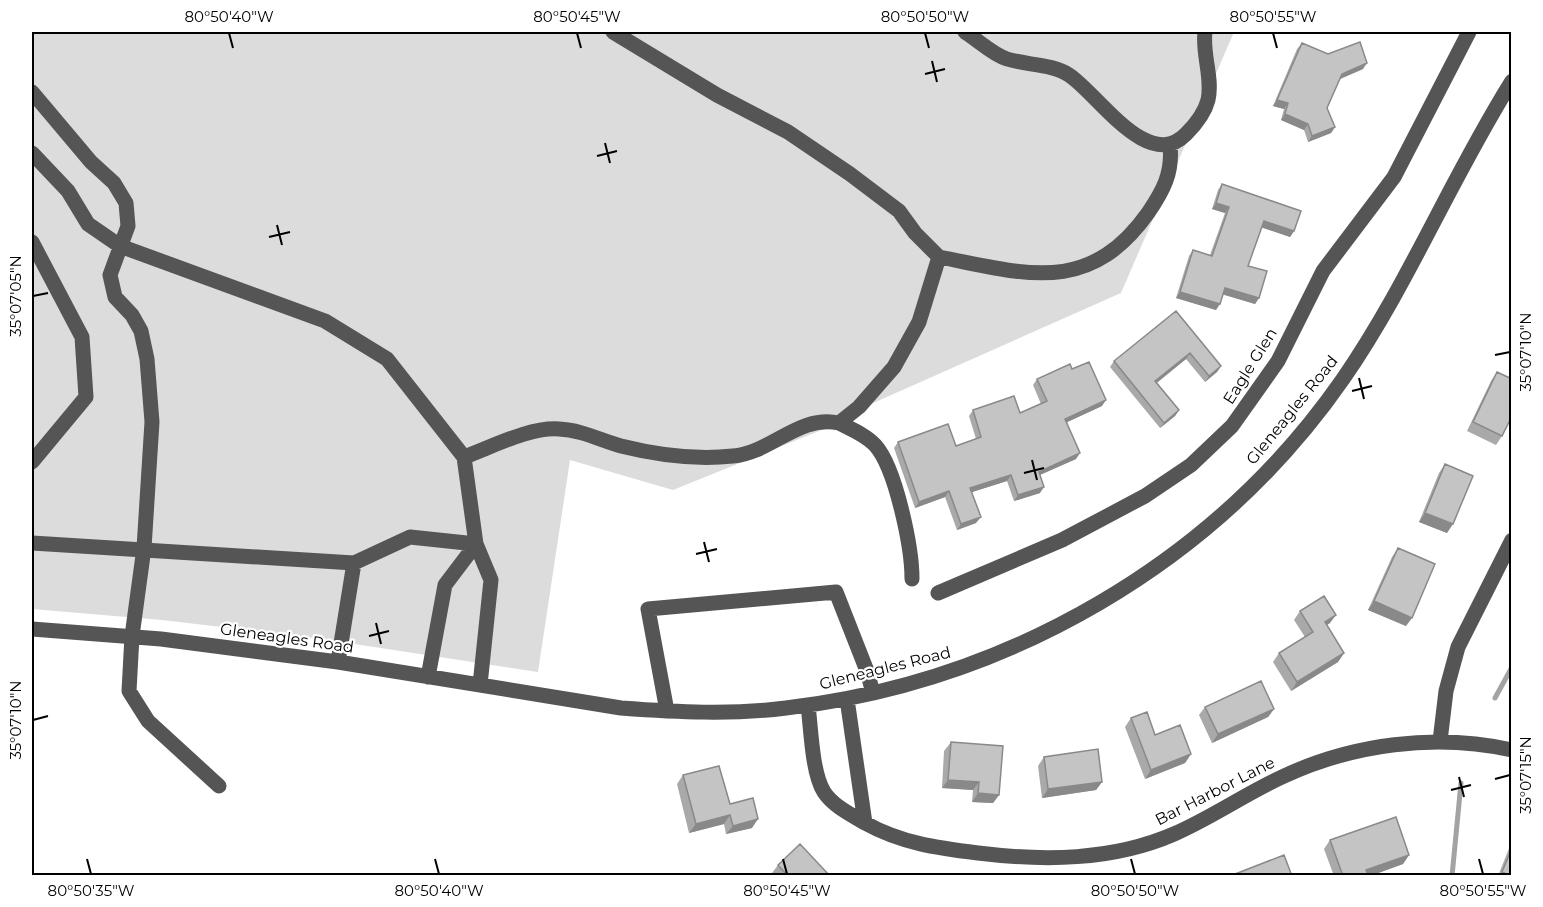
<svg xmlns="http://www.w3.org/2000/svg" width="1543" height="907" font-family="Montserrat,sans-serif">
  <rect width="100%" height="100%" fill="#fff"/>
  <path fill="#dcdcdc" d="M32,32H1234L1121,293L871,404L839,423L673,490L570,460L538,672L315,638L162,620L32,609Z"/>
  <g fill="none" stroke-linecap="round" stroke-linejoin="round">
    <path stroke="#a3a3a3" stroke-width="5" d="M1495,698L1512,667
      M1452,876L1461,783"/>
    <path stroke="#555" stroke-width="15" d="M965,32C978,40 992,54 1007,59C1026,65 1053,64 1069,75C1098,94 1148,173 1186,134C1195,125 1205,112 1208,100C1213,78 1202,54 1205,32
      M32,92L91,162L114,183L126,203L128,226L110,275L115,297L132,315L141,331L147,359L152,422L144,548L132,636L129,691L148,721L219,786
      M32,153L68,191L88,224L120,246L325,321L387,359L464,457L476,544L410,537L354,563L32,543
      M32,242L82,337L86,397L32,462
      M939,257C1024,273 1088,297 1148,213C1163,191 1173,173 1170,145
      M839,423C851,429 866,435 875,445C896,468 912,548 912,579
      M464,457C492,447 529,427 559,429C581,430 600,440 621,446C657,455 696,460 733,456C771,453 799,414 839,423L859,407L894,367L919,322L939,257L915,233L899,211L850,174L788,132L717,95L613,32
      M938,593L1062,540L1145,496L1191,465L1232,426L1278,361L1323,271L1394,177L1469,32
      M32,629L161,639L338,662L621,708C676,712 732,715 786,708C1008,682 1215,563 1343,379C1408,285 1451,178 1512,81
      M338,662L354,563
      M428,677L445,585L476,544L491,580L480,685
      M808,705C811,729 812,773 824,792C833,806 852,815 865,823L847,699
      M667,711L648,609L836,592L867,671L873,693
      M1440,741L1446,691L1458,647L1512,540
      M865,823C901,843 937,848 978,853C1043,861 1112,861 1174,834C1211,818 1245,794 1282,777C1352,744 1435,733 1512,750"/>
  </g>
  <path fill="#a9a9a9" d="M1302,43L1363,69L1339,79L1327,108L1335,127L1331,133L1308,142L1304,130L1281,120L1284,109L1273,106L1297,49Z
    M1222,184L1294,231L1290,237L1262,227L1248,266L1259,298L1255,304L1223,294L1216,310L1176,298L1189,256L1193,250L1210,255L1225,213L1212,209L1218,190Z
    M1176,311L1221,366L1217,372L1205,382L1186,359L1157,383L1179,410L1175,416L1160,428L1110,367L1114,361Z
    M1072,369L1102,406L1067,422L1076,459L1040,475V493L1014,501L1007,481L972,492L976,523L957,530L945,497L915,508L894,448L898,442L956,446L976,439L969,416L973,410L1020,413L1041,404L1033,385L1037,379Z
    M1497,372L1502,436L1496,445L1467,431L1491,381Z
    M1445,464L1447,533L1419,522L1439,473Z
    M1398,548L1406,626L1368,610L1392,557Z
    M1300,611L1330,623L1327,625L1344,653L1338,662L1291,691L1273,662L1279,653L1305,637L1294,620Z
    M1205,707L1274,709L1268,717L1212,743L1199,715Z
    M1131,718L1155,735L1191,754L1185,763L1145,779L1125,727Z
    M951,742L999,795L993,803L972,802L973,790L942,788L944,751Z
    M1044,757L1102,782L1096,790L1042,798L1038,766Z
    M683,775L730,804L752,828L726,834L724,824L689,833L677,784Z
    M1330,840L1409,855L1403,864L1370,876H1334L1324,849Z
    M1512,841V876H1498Z
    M778,865L830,876H774L772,873Z"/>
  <path fill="#898989" d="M1367,63L1363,69L1338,80L1342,74Z
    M1277,100L1288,103L1284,109L1273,106Z
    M1285,114L1308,124L1304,130L1281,120Z
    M1335,127L1331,133L1308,142L1312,136Z
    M1216,203L1229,207L1225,213L1212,209Z
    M1264,221L1294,231L1290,237L1260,227Z
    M1225,288L1259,298L1255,304L1221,294Z
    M1180,292L1220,304L1216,310L1176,298Z
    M1190,353L1186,359L1151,387L1155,381Z
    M1221,366L1217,372L1205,382L1209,376Z
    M1106,400L1102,406L1061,425L1065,419Z
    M1179,410L1175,416L1160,428L1164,423Z
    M1080,453L1076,459L1035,477L1039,472Z
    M1011,475L1007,481L966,494L970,488Z
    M1044,487L1040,493L1014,501L1018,495Z
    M949,491L945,497L915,508L919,502Z
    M1425,513L1453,524L1447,533L1419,522Z
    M981,517L976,523L957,530L961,524Z
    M1374,601L1412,618L1406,626L1368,610Z
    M1336,615L1330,623L1318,630L1325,622Z
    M1344,653L1338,662L1291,691L1297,682Z
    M1274,709L1268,717L1212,743L1218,734Z
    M1191,754L1185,763L1145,779L1151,770Z
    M948,780L979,782L973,790L942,788Z
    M1102,782L1096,790L1042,798L1048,789Z
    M978,793L999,795L993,803L972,802Z
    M730,815L724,824L689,833L696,824Z
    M758,819L752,828L726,834L733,826Z
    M1409,855L1403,864L1370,876H1362L1366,870Z"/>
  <path fill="#c4c4c4" stroke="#898989" stroke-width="1.5" d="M1360,42L1367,63L1342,74L1327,108L1335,127L1312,136L1308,124L1285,114L1288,103L1277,100L1302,43L1328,54Z
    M1222,184L1301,211L1294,231L1264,221L1248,266L1267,271L1259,298L1225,288L1220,304L1180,292L1193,250L1212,256L1229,207L1216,203Z
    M1176,311L1221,366L1209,376L1190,353L1155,381L1179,410L1164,423L1114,361Z
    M1089,362L1106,400L1065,419L1080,453L1039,472L1044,487L1018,495L1011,475L970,488L981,517L961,524L949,491L919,502L898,442L948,424L956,446L981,437L973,410L1014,396L1020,413L1047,401L1037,379L1070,364L1072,369Z
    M1497,372L1512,379V416L1502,436L1473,422Z
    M1445,464L1473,476L1453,524L1425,513Z
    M1398,548L1435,564L1412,618L1374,601Z
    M1324,596L1336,615L1325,622L1344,653L1297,682L1279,653L1313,632L1300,611Z
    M1261,681L1274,709L1218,734L1205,707Z
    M1147,712L1155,735L1180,725L1191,754L1151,770L1131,718Z
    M951,742L1003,746L999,795L978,793L979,782L948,780Z
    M1098,749L1102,782L1048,789L1044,757Z
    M719,766L730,804L753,798L758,819L733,826L730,815L696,824L683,775Z
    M1396,817L1409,855L1366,870L1368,876H1343L1330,840Z
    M800,844L830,876H788L778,865Z
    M1512,848V876H1511L1502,872Z
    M1284,855L1292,876H1230Z"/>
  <path fill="none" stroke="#000" stroke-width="2" d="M229,33L233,48M577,33L581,48M925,33L929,48M1273,33L1277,48M932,61L937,82M925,74L945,69M605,143L610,163M597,156L617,151M277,225L282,245M269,237L290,232M33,296L48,293M1495,355L1510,352M1359,378L1364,399M1352,391L1372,386M1032,460L1037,480M1024,473L1044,468M704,542L709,562M696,554L717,549M376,623L381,644M369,636L389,631M33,720L48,716M1459,777L1464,797M1495,779L1510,775M1451,790L1471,785M87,859L91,874M435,859L439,874M783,859L787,874M1131,859L1135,874M1479,859L1483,874"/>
  <g text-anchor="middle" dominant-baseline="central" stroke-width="4.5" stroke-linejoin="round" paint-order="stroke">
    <g font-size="16" fill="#000" stroke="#fff">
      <text transform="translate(1250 366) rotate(-58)">Eagle Glen</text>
      <text transform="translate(1292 410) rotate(-51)">Gleneagles Road</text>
      <text transform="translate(287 638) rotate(8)">Gleneagles Road</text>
      <text transform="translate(885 668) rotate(-14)">Gleneagles Road</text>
      <text transform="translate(1215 791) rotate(-27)">Bar Harbor Lane</text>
    </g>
  </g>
  <rect width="1543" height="907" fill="none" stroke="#ffffff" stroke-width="66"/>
  <rect x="33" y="33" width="1477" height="841" fill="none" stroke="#000" stroke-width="2"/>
  <g font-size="15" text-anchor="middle" fill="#000">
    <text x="229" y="22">80°50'40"W</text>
    <text x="577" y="22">80°50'45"W</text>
    <text x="925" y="22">80°50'50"W</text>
    <text x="1273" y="22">80°50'55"W</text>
    <text transform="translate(16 296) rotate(-90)" y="5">35°07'05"N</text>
    <text transform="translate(1526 352) rotate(-90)" y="5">35°07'10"N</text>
    <text transform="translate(16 720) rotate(-90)" y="5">35°07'10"N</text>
    <text transform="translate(1526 775) rotate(-90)" y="5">35°07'15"N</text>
    <text x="91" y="896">80°50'35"W</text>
    <text x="439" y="896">80°50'40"W</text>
    <text x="787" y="896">80°50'45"W</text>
    <text x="1135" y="896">80°50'50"W</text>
    <text x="1483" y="896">80°50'55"W</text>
  </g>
</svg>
